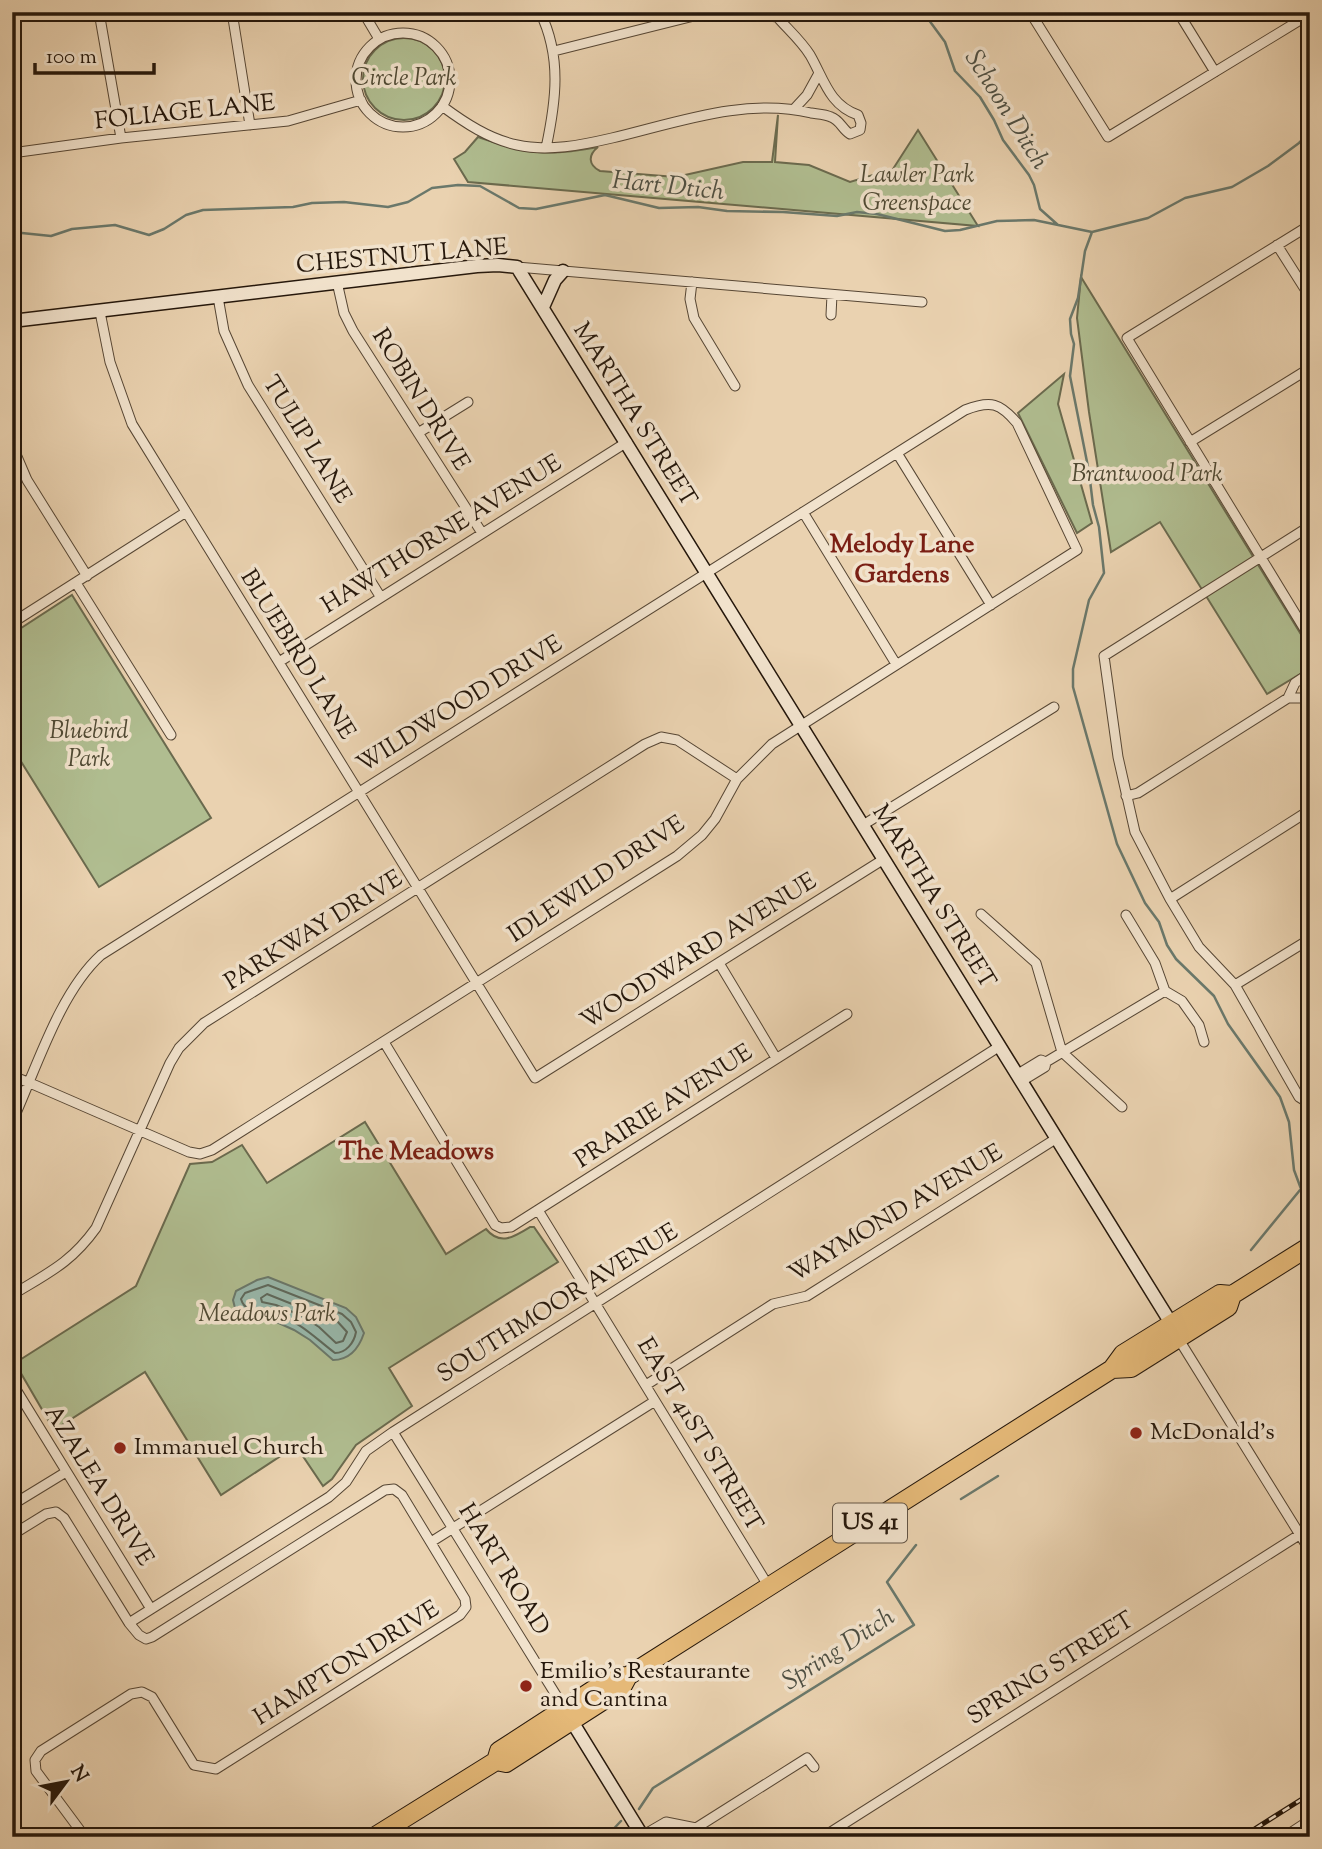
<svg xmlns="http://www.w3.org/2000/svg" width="1322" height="1849" font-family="'Sorts Mill Goudy',serif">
  <rect width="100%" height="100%" fill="#ead2b0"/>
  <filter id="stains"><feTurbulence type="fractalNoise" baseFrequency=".00286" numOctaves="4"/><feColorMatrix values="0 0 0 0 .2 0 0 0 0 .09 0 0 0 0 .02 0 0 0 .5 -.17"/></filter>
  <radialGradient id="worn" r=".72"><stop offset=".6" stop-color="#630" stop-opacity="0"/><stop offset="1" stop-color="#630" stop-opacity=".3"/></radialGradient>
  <path fill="#b0bd90" stroke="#6a6a4e" stroke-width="2" d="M363 79a41 41 0 1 1 82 0a41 41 0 1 1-82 0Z
    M778,115L775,162L809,165L850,182L893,169L918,130L978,226L468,182L454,159L465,152L478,137C528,154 546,157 598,147C588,155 588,165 600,171L676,177L743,162H772Z
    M1081,277L1310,649V668L1267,694L1160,522L1111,552L1089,412L1077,318Z
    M1064,374L1058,404L1092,523L1077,533L1018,413Z
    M72,595L211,818L99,887L12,747V634Z
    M365,1122L446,1254L486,1229C500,1246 514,1237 530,1227H534L558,1262L389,1368L412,1406L356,1445L332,1479L323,1486L296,1446L221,1495L145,1372L54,1430L15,1363L136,1286L190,1164L212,1162L242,1145L267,1183Z"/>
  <path fill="#98b8ab" stroke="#6a786b" stroke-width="2" d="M268,1277L346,1308L356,1317L364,1333C359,1348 350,1360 333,1360L310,1340L294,1330L272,1320L242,1314L235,1308L233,1300L236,1291L257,1280Z"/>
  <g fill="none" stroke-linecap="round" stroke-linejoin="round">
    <path stroke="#5e685b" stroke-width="2" d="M268,1285L342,1314L351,1322L356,1332C354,1343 346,1353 335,1353C315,1338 300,1321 274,1314C262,1310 245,1314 241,1299L245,1293Z
      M267,1294L297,1306L298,1311L295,1313L276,1305L262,1302L261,1298Z
      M303,1309L337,1321L347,1332L343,1341L336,1343L319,1327L300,1315L299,1311Z"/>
    <path stroke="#6a786b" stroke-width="2.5" d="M923,12L945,42L955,71L980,97L994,120L1003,140L1029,175L1034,185L1040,209L1058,225
      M12,232L51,236L72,229L115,225L149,235L164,229L186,215L203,210L293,207L312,203L344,202L388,207L408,202L432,188L458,185L480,186L519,208L536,209L605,195L659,208L698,207L727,211L783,212L837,216L857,212L877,214L945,231L960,230L997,221L1034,220L1092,232L1148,218L1185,198L1232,187L1268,166L1299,143L1310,132
      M1092,232L1085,251L1078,298L1070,319L1071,334L1074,344L1070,376L1089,472L1093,505L1099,527L1104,573L1089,600L1073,669V687L1117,844L1145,903L1159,922L1167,945L1176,959L1214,996L1228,1024L1280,1097L1289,1122L1294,1170L1310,1213
      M1251,1250L1300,1190
      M961,1499L998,1476
      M639,1809L653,1788L914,1625L887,1582L916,1545
      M606,1837L621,1821"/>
    <defs>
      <path id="street" d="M99,12L121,138
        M232,12L250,125
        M363,12L379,39
        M540,12C562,57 556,101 546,148
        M740,12L777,17
        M1030,12L1108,137L1310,14
        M1178,12L1215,72
        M356 80a47 47 0 1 1 94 0a47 47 0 1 1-94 0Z
        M554,51L694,16L702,12
        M442,106C465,123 489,139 517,145C548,152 582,145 612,138C676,123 745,97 811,113C817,114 825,114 831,117C840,120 842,129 850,134L860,130L861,123L858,115C829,105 824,79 810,55C800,39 785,27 773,12
        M795,108L807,95L818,75
        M12,153L121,138L288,121L361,100
        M1310,225L1127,338L1310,638
        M1277,245L1310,297
        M517,267L922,302
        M337,282L344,313L353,331L482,533
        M692,282L690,299L694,318L735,386
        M218,297L224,331L248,385L380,596
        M100,312L110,362L132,424L535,1078L884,859
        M831,315L832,295
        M418,433L468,402
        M1190,442L1310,368
        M12,445L27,480L87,576
        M897,453L991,605
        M803,512L896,664
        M1310,526L1104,656L1118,757L1135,832L1170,899L1199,947L1235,985L1299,1097L1310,1104
        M76,583L171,735
        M12,623L186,512
        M279,662L627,442
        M1288,698L1295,683L1310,673
        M1126,796L1138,793L1288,698H1304L1310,694
        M863,825L1054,707
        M1170,899L1310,810
        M981,914L1036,963L1062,1052L1122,1107
        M1126,915L1155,963L1165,991L1182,1001L1199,1025L1204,1042
        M719,963L776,1058
        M1235,985L1310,939
        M384,1042L495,1225L501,1228L511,1227L847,1014
        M1018,1074L1041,1060L1046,1062
        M12,1076L30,1083L189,1152L200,1154L212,1150L677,856L702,835L715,819L737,779L772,744L1077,550L1017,423C1000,403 991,400 965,410L101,955C59,993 36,1070 12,1122
        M1022,1081L1045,1067L1046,1062L1165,991
        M1299,1097L1310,1090
        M538,1210L769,1587
        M12,1295C48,1273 71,1263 96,1228L170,1063L179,1048L204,1023L645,744L661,737L677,740L737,779
        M1178,1338L1310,1551
        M12,1383L151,1609
        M646,1385L773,1304L807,1296L1057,1138
        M393,1432L564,1708
        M12,1505L66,1472
        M12,1535L46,1514L56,1512L64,1518L129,1623L139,1635L146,1639L152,1637L385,1490L394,1489L402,1495L465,1599L466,1607L460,1615L216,1769L194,1765L152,1697L142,1692L131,1694L41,1751L35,1760L36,1771L85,1837
        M431,1542L655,1401
        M129,1623L329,1497L346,1482L366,1451L393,1432L1000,1046
        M642,1836L666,1822L696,1828L807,1758L814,1767
        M823,1837L1310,1528
        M1284,1837L1310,1820"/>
      <path id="secondary" d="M543,307L555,280L563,271
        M12,321L477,266L498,265L517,267L1174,1328
        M568,1715L643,1837"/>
      <path id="highway" d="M1112,1369L1131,1368L1228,1307L1232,1295L1310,1246
        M496,1761L499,1751L613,1677L628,1676
        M374,1837L496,1761L506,1763L621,1689L628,1676L1112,1369L1123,1354L1220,1294L1232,1295"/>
    </defs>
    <use href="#street" stroke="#564634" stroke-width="11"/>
    <use href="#secondary" stroke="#25170b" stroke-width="15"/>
    <use href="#highway" stroke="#25170b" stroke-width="20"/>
    <use href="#street" stroke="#f1e2cc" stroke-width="9"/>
    <use href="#secondary" stroke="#f1e2cc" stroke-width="12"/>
    <use href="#highway" stroke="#e5b978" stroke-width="18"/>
    <defs>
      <path id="rail" d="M1242,1837L1310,1794"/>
    </defs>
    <use href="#rail" stroke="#25170b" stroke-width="5"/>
    <use href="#rail" stroke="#f1e2cc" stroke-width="2.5" stroke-dasharray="8" stroke-linecap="butt"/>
  </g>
  <g fill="#8f2418" stroke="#f1e2cc" stroke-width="2.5">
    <circle cx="1136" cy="1433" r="7"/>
    <circle cx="120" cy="1448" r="7"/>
    <circle cx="526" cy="1686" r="7"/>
  </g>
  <g text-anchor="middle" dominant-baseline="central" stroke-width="7" stroke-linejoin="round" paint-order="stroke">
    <rect fill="#f1e2cc" stroke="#625445" stroke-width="2" x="833" y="1503.5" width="74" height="39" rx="5"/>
    <g font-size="23" font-weight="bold" fill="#25170b">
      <text x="870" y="1523">US 41</text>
    </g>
    <g font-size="24" font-style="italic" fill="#4f4933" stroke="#f1e2cc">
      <text x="404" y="79">Circle Park</text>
      <text x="917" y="176">Lawler Park<tspan x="917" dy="28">Greenspace</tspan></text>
      <text x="1147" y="475">Brantwood Park</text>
      <text x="89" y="732">Bluebird<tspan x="89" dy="28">Park</tspan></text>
      <text x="267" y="1315">Meadows Park</text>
    </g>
    <g font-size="24" fill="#25170b" stroke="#f1e2cc">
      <text transform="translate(185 113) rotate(-6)">FOLIAGE LANE</text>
      <text transform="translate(402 257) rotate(-5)">CHESTNUT LANE</text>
      <text transform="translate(420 400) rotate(58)">ROBIN DRIVE</text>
      <text transform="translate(634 415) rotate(58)">MARTHA STREET</text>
      <text transform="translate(306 440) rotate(58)">TULIP LANE</text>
      <text transform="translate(442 535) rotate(-32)">HAWTHORNE AVENUE</text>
      <text transform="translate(297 655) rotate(58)">BLUEBIRD LANE</text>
      <text transform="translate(460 705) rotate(-32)">WILDWOOD DRIVE</text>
      <text transform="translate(597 880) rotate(-34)">IDLEWILD DRIVE</text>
      <text transform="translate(933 897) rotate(58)">MARTHA STREET</text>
      <text transform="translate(314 931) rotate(-32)">PARKWAY DRIVE</text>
      <text transform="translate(699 952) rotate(-32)">WOODWARD AVENUE</text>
      <text transform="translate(664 1107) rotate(-33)">PRAIRIE AVENUE</text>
      <text transform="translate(896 1214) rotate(-31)">WAYMOND AVENUE</text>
      <text transform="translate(558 1304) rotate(-32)">SOUTHMOOR AVENUE</text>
      <text transform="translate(699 1435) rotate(59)">EAST 41ST STREET</text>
      <text transform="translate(98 1486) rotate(58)">AZALEA DRIVE</text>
      <text transform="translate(503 1570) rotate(58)">HART ROAD</text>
      <text transform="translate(347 1664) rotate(-32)">HAMPTON DRIVE</text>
      <text transform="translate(1051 1669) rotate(-32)">SPRING STREET</text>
    </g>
    <g font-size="24" fill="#25170b" stroke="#f1e2cc" text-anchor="start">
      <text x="1150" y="1433">McDonald's</text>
      <text x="134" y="1448">Immanuel Church</text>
      <text x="540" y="1672">Emilio's Restaurante<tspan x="540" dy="28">and Cantina</tspan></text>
    </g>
    <g font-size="26" font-style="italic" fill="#4d4f43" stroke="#f1e2cc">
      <text transform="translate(1006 110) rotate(58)">Schoon Ditch</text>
      <text transform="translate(668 187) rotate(6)">Hart Dtich</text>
      <text transform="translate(839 1650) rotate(-33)">Spring Ditch</text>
    </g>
    <g font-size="26" font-weight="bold" fill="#7a1f14" stroke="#f1e2cc">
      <text x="902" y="545">Melody Lane<tspan x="902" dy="30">Gardens</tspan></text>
      <text x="416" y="1152">The Meadows</text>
    </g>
  </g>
  <rect width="1322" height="1849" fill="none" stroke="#ead2b0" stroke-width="42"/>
  <rect x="14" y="14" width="1294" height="1821" fill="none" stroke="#25170b" stroke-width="3.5"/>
  <rect x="21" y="21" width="1280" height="1807" fill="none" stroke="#25170b" stroke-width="2"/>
  <g transform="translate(66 1782) rotate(58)" stroke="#f1e2cc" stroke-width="5" paint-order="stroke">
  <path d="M0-5L12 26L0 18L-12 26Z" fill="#25170b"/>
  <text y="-10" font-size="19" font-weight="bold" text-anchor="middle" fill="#25170b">N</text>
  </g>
  <path d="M35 63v10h119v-10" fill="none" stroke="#25170b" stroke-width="3.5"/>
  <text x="46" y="63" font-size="21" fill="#25170b" stroke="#f1e2cc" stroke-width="5" paint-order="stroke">100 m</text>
  <rect width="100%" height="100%" filter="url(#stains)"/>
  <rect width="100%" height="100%" fill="url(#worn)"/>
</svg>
